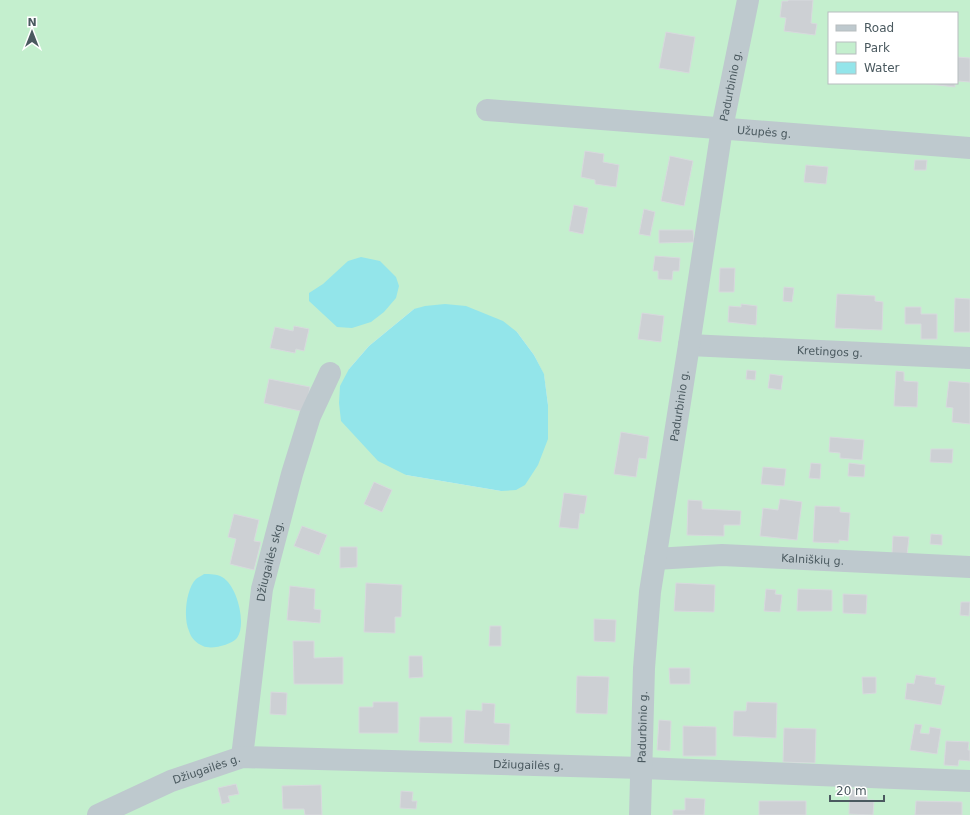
<svg xmlns="http://www.w3.org/2000/svg" width="970" height="815" font-family="'DejaVu Sans',sans-serif">
  <rect width="100%" height="100%" fill="#f4f2f3"/>
  <path fill="#c4efce" fill-rule="evenodd" d="M0,0H970V815H0ZM829,13H957V83H829ZM414,309L517,332L534,355L544,375L548,405L501,491L406,475L349,369L369,346Z"/>
  <path fill="#93e5ea" d="M361,257L380,261L396,277L399,286L396,298L384,312L371,322L352,328L337,327L309,301V293L323,284L348,261Z
    M445,304L466,306L503,321L517,332L534,355L544,374L548,405V439L538,465L525,485L516,490L501,491L406,475L378,461L341,421L339,403L340,386L349,369L369,346L414,309L425,306Z
    M204,574C210,574 217,574 222,577C237,585 247,624 237,638C231,645 211,650 203,646C196,643 191,638 189,631C183,618 186,589 196,579C198,577 202,576 204,574Z"/>
  <path fill="#cdd0d4" stroke="#d7dadd" d="M788,0H813L811,23L817,24L815,35L784,31L786,18L780,17L782,1H788Z
    M666,32L695,37L689,73L659,68Z
    M957,57L970,58V82L957,81Z
    M921,83H955V87Z
    M585,151L604,154L603,162L619,165L616,187L595,184V180L581,177Z
    M670,156L693,161L684,206L661,201Z
    M915,160H927L926,170H914Z
    M806,165L828,167L826,184L804,182Z
    M574,205L588,208L583,234L569,231Z
    M644,209L655,212L650,236L639,234Z
    M659,230H693L694,242L659,243Z
    M655,256L680,258L679,271H673L672,280L658,279V271H653Z
    M720,268H735L734,292H719Z
    M784,287L794,288L792,302L783,301Z
    M837,294L875,296V301L883,302L882,330L835,328Z
    M955,298L970,299V332H954Z
    M741,304L757,306L756,325L728,322L729,306L741,307Z
    M905,307H921V314H937V339H921V324H905Z
    M642,313L664,316L661,342L638,339Z
    M294,326L309,329L304,351L296,349L295,353L270,348L275,327L293,331Z
    M747,370L756,371L755,380L746,379Z
    M896,371L904,372V381L918,382L917,407L894,406Z
    M770,374L783,376L781,390L768,388Z
    M269,379L310,387L305,412L264,403Z
    M949,381L970,383V424L952,422L953,408L946,407Z
    M621,432L649,437L646,459L639,458L636,477L614,474Z
    M830,437L864,440L862,460L840,458V453L829,452Z
    M931,449H953L952,463L930,462Z
    M811,463L821,464L820,479L809,478Z
    M849,463L865,465L864,477L848,476Z
    M763,467L786,469L784,486L761,484Z
    M374,482L392,490L382,512L364,504Z
    M564,493L587,496L584,514L580,513L578,529L559,527Z
    M780,499L802,502L797,540L760,536L763,508L778,510Z
    M688,500L702,501V509L741,511L740,525H724V536L687,535Z
    M815,506L840,507V512L850,513L848,541L839,540V543L813,542Z
    M234,514L259,520L254,541L261,542L254,570L230,564L236,539L228,537Z
    M302,526L327,535L319,555L294,546Z
    M931,534L942,535V545L930,544Z
    M893,536L909,537L907,555L892,554Z
    M340,547H357V567L340,568Z
    M366,583L402,585L401,617H395V633L364,632Z
    M676,583L715,585L714,612L674,611Z
    M290,586L315,589L314,609L321,610L320,623L287,620Z
    M766,589L776,590L775,594L782,595L780,612L764,611Z
    M798,589L832,590V611H797Z
    M843,594L867,595L866,614L843,613Z
    M961,602H970L969,616L960,615Z
    M594,619L616,620L615,642L594,641Z
    M490,626H501V646H489Z
    M293,641H314V658L343,657V684H294Z
    M409,656H422L423,677L409,678Z
    M669,668H690V684H670Z
    M916,675L936,678L935,684L945,686L941,705L905,699L907,683L914,684Z
    M577,676L609,677L607,714L576,713Z
    M862,677H876V693L863,694Z
    M271,692L287,693L286,715L270,714Z
    M373,702H398V733H359V707H373Z
    M747,702L777,703L776,738L733,736L734,711H746Z
    M482,703L495,704L494,723L510,724L509,745L464,743L466,710L482,711Z
    M420,717H452V743L419,742Z
    M659,720L671,721L670,751L657,750Z
    M915,724L922,725L920,733L929,734L930,727L941,729L937,754L910,750Z
    M683,726L716,727V756H683Z
    M784,728L816,729L815,763L783,762Z
    M946,741L969,742L968,750H970V761L959,760L958,766L944,765Z
    M236,784L239,794L228,796L230,802L222,804L218,788Z
    M321,785L322,815H305L304,809H283L282,786Z
    M850,789L867,790V800H874L873,815L849,814Z
    M401,791L413,792L412,801H417L416,809L400,808Z
    M685,798L705,799L704,815H673V810H685Z
    M759,801H806V815H759Z
    M916,801L962,802V815H915Z"/>
  <g fill="none" stroke-linecap="round" stroke-linejoin="round">
    <g stroke="#bec9ce" stroke-width="22">
      <path id="s1" d="M487,110L970,148"/>
      <path id="s2" d="M689,345L970,358"/>
      <path id="s3" d="M655,559L722,555L970,567"/>
      <path id="s4" d="M242,757L262,589L292,474L310,416L330,373"/>
      <path id="s5" d="M98,815L171,781L242,757L642,768L970,781"/>
      <path id="s6" d="M640,815L644,668L650,592L689,345L722,128L748,0"/>
    </g>
  </g>
  <g text-anchor="middle" dominant-baseline="central" stroke-width="4" stroke-linejoin="round" paint-order="stroke">
    <g font-size="11" fill="#4a595f" stroke="#fff">
      <text stroke="none"><textPath href="#s6" startOffset="736">Padurbinio g.</textPath></text>
      <text stroke="none"><textPath href="#s1" startOffset="278">Užupės g.</textPath></text>
      <text stroke="none"><textPath href="#s2" startOffset="141">Kretingos g.</textPath></text>
      <text stroke="none"><textPath href="#s6" startOffset="412">Padurbinio g.</textPath></text>
      <text stroke="none"><textPath href="#s3" startOffset="158">Kalniškių g.</textPath></text>
      <text stroke="none"><textPath href="#s4" startOffset="198">Džiugailės skg.</textPath></text>
      <text stroke="none"><textPath href="#s6" startOffset="88">Padurbinio g.</textPath></text>
      <text stroke="none"><textPath href="#s5" startOffset="442">Džiugailės g.</textPath></text>
      <text stroke="none"><textPath href="#s5" startOffset="118">Džiugailės g.</textPath></text>
    </g>
  </g>
  <rect x="828" y="12" width="130" height="72" fill="#ffffff" stroke="#b7bdbf"/>
  <rect x="836" y="25" width="20" height="6" fill="#bec9ce" stroke="#b7bdbf"/>
  <text x="864" y="32" font-size="12" fill="#4a595f">Road</text>
  <rect x="836" y="42" width="20" height="12" fill="#c4efce" stroke="#b7bdbf"/>
  <text x="864" y="52" font-size="12" fill="#4a595f">Park</text>
  <rect x="836" y="62" width="20" height="12" fill="#93e5ea" stroke="#b7bdbf"/>
  <text x="864" y="72" font-size="12" fill="#4a595f">Water</text>
  <g transform="translate(32 32)" stroke="#ffffff" stroke-width="3" paint-order="stroke">
  <path d="M0-3L7 15L0 10L-7 15Z" fill="#4a595f"/>
  <text y="-6" font-size="11" font-weight="bold" text-anchor="middle" fill="#4a595f">N</text>
  </g>
  <path d="M830 795v6h54v-6" fill="none" stroke="#4a595f" stroke-width="2"/>
  <text x="836" y="795" font-size="12" fill="#4a595f" stroke="#ffffff" stroke-width="3" paint-order="stroke">20 m</text>
</svg>
